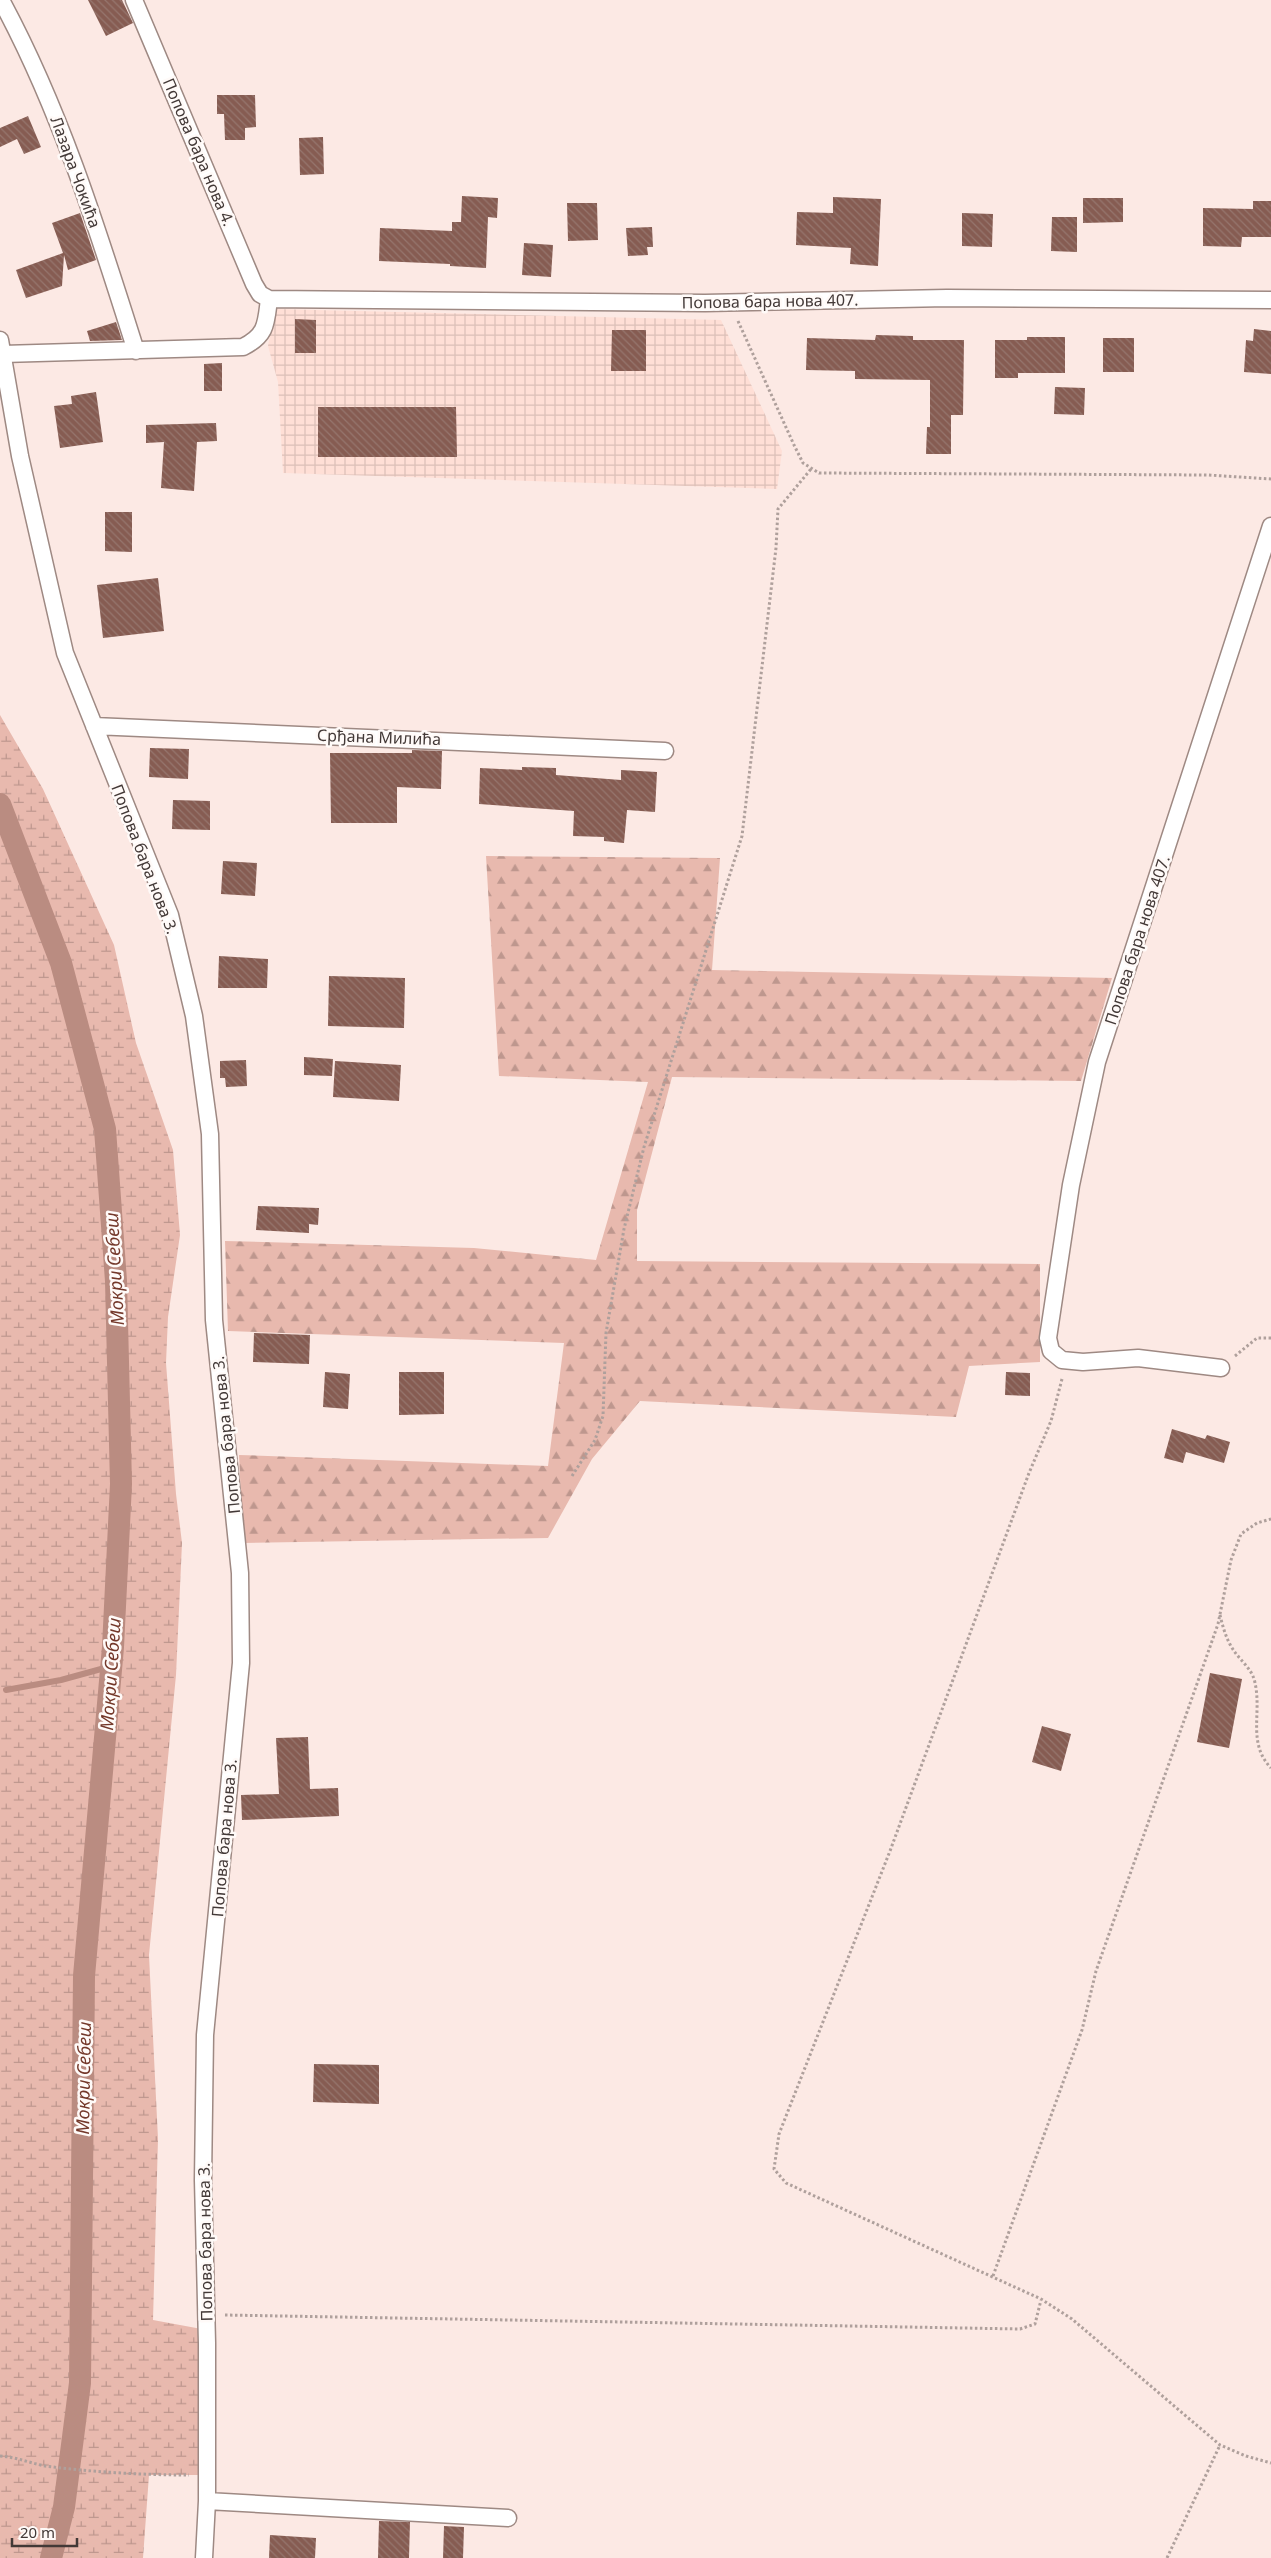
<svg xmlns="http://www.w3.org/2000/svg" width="1271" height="2558" font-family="'Noto Sans',sans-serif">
  <defs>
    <pattern id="industrial-grid" width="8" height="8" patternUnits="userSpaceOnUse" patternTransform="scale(1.25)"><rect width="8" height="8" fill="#ffdfd6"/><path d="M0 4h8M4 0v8" fill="none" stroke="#dcc0b8"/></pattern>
    <pattern id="forest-firs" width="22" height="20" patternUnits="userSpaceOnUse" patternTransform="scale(1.25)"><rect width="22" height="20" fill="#e8b9ae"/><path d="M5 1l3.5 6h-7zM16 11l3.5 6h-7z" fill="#be978e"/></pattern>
    <pattern id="wetland-marsh" width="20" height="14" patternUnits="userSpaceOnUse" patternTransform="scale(1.25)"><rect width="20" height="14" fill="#e8b9ae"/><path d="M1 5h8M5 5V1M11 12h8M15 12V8" fill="none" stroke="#be978e"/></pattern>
    <pattern id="building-back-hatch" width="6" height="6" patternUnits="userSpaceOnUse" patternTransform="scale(1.25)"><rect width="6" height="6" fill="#865c52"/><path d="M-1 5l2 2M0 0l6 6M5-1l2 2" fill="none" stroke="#96766e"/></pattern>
  </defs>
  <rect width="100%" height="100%" fill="#fce9e4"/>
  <path fill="url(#industrial-grid)" d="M275,309L721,320L782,451L777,489L283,473L278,382L268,346Z"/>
  <path fill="url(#forest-firs)" d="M486,856L720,858L712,970L1112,978L1081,1081L672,1077L637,1210V1261L1040,1264V1362L969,1366L956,1417L640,1401L592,1459L548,1538L243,1543L239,1455L548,1466L564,1343L228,1331L225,1241L474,1248L596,1260L648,1082L499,1076Z"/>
  <path fill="url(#wetland-marsh)" d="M0,715L43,789L114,945L136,1043L173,1150L180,1235L168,1317L166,1363L176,1494L182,1543L176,1675L149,1955L158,2139L153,2320L207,2330V2475H149L143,2558H0Z"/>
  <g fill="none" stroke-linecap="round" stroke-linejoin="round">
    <path stroke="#ba8c81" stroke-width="6" d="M6,1690L61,1680L112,1666"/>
    <path stroke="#ba8c81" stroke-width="22" d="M0,804L61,963L105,1129L116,1281L121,1484L113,1647L84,1976L80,2383L64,2507L51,2558"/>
  </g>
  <path fill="url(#building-back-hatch)" d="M88,0H122L133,23L106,36Z
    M217,95H255L256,127L245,128V140H225L224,114H217Z
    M28,116L41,147L24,154L17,139L0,147V128Z
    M323,137L324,174L300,175L299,138Z
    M462,196L498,198L497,218L488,217L486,268L450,266V264L379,261L380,228L452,231V222H461Z
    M833,197L881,199L878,266L850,264L851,248L796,245L797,212L833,213Z
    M1083,198H1123V222L1083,223Z
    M1253,201H1271V237H1242L1241,247L1203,246V208L1253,209Z
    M567,203H597L598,240L568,241Z
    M80,213L96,260L68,270L64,255L62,286L26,298L16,270L63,253L52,223Z
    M962,213L993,214L992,247L962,246Z
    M1052,217H1077V252L1051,251Z
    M652,227L653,247H647L648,255L628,256L626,228Z
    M524,243L553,245L551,277L522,275Z
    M295,319L316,320V353H295Z
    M116,322L122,340L90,341L87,331Z
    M1254,329L1271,331V374L1244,372L1246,340L1253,341Z
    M612,330H646V371H611Z
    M876,335L913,336V340H964L963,415H951V454H926L927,427H930V380L855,379V371L806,370L807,338L875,340Z
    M1027,337H1065V373H1018V378H995V340H1027Z
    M1103,338H1134V372H1103Z
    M222,363V391H204V364Z
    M1055,387L1085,388L1084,415L1054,414Z
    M96,392L103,442L60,448L54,406L72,404L71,396Z
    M318,407H456L457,457H318Z
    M216,423L217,441L197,442L194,491L161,488L164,442L146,443V425Z
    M105,512H132V552L105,551Z
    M158,578L164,631L103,638L97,585Z
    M150,748L189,749L188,779L149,777Z
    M412,750L442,751L441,789L397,787V823H331L330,753H412Z
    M522,767L556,768V775L621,780V770L657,772L655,812L627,810L624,843L604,841V837L573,836L574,811L479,804L480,768L522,770Z
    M173,800L210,801V830L172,829Z
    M223,861L257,863L255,896L221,894Z
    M219,956L268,959L267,988H218Z
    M329,976L405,978L404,1028L328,1026Z
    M304,1057L333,1059L332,1076L304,1075Z
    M246,1060L247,1086L226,1087L225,1078H220V1061Z
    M335,1061L401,1065L399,1101L333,1097Z
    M258,1206L319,1208L318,1225L309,1224V1233L256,1230Z
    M254,1333L310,1335L309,1364L253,1362Z
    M325,1372L350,1374L348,1409L323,1407Z
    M399,1372H444V1414L399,1415Z
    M1006,1372L1030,1373V1396L1005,1395Z
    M1172,1429L1205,1439L1207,1435L1230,1442L1224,1463L1186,1452L1183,1463L1164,1458Z
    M1210,1673L1242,1679L1229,1748L1197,1742Z
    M1042,1726L1071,1734L1061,1771L1032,1762Z
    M308,1737L310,1789L338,1788L339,1816L242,1820L241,1795L279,1794L276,1738Z
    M314,2064L379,2065V2104L313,2102Z
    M379,2521L410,2522L409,2558H378Z
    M444,2526L464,2527L463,2558H443Z
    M270,2535L316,2538L315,2558H269Z"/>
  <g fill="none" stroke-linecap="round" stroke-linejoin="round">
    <defs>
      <path id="street" d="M1,0C61,111 98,231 136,351
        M134,0L254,284L260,294L269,299L705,303L947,298L1271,300
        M0,340L20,456L65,653L170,915L194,1016L210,1134L214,1320L240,1573L241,1663L205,2035L203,2180L207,2343V2501L204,2558
        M3,354L243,347C267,335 266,323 269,299
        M94,726L665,751
        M1221,1368L1138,1358L1083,1362L1062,1360L1051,1351L1048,1338L1071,1185L1097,1062L1271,526
        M207,2501L508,2518"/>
    </defs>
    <use href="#street" stroke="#9e8983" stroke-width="19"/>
    <path stroke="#afa09c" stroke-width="3" stroke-dasharray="2.5 2.5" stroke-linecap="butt" d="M738,321L794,445L803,463L819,473L1208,475L1271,479
      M1235,1356L1257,1338H1271
      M1062,1379L1051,1421L1029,1473L890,1851L779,2134L774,2169L786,2183L1041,2299L1072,2319L1220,2445L1246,2456L1271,2463
      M572,1476L595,1440L603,1416L606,1333L624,1229L644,1147L742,836L776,548L778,509L811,469
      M1220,1615C1223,1628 1227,1641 1234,1651C1241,1661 1253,1670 1255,1683C1262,1713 1247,1743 1271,1768
      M993,2276L1082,2030L1096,1971L1218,1624L1231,1560L1241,1534L1257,1523L1271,1519
      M225,2315L1020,2329L1035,2324L1041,2300
      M0,2456C16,2457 30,2463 45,2466C91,2472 143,2475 189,2475
      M1167,2558L1220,2445"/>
    <use href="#street" stroke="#fff" stroke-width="16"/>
  </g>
  <g text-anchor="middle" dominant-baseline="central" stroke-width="5" stroke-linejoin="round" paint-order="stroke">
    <g font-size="16" fill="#433937" stroke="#fffaf8">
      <text transform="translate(199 152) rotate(67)">Попова бара нова 4.</text>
      <text transform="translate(76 172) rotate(70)">Лазара Чокића</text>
      <text transform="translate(770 301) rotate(-1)">Попова бара нова 407.</text>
      <text transform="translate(379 737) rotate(2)">Срђана Милића</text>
      <text transform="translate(145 859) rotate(69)">Попова бара нова 3.</text>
      <text transform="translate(1137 940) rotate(-72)">Попова бара нова 407.</text>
      <text transform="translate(226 1435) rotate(-96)">Попова бара нова 3.</text>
      <text transform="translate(224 1838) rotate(-85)">Попова бара нова 3.</text>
      <text transform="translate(205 2242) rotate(-91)">Попова бара нова 3.</text>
    </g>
    <g font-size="18" font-style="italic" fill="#74382a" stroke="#fffaf8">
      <text transform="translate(114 1269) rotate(-93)">Мокри Себеш</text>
      <text transform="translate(110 1674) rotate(-86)">Мокри Себеш</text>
      <text transform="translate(83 2078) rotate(-89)">Мокри Себеш</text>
    </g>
  </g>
  <path d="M12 2538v8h65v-8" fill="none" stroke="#433937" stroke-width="2.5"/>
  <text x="20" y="2538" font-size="15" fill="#433937" stroke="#fffaf8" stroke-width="4" paint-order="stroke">20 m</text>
</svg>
